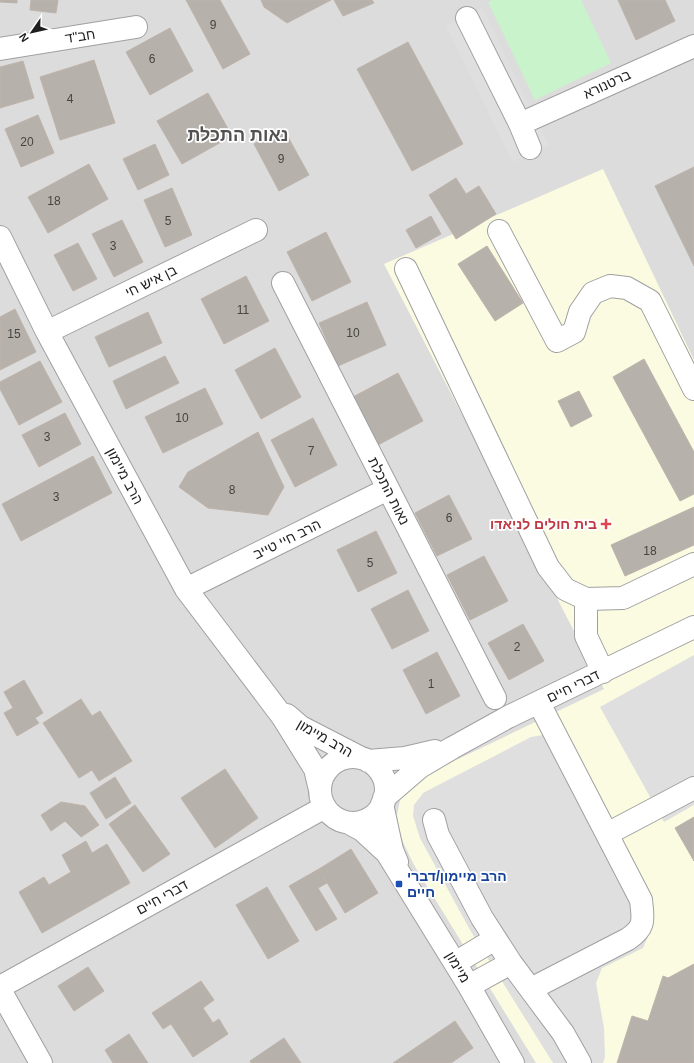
<svg xmlns="http://www.w3.org/2000/svg" width="694" height="1063" font-family="Arial,Heebo,sans-serif">
  <rect width="100%" height="100%" fill="#eeebe6"/>
  <path fill="#dddcdc" d="M0,0H694V1063H0Z"/>
  <path fill="#fbfbe2" d="M603,169L694,360V1063H536L414,865L403,842L399,828L397,815L400,800L407,790L427,774L604,689L384,264Z"/>
  <path fill="#c9f3cb" d="M492,0H581L611,63L535,100L488,2Z"/>
  <path fill="#dfdfdf" d="M482,8L549,145L513,162L446,26Z
    M694,655V805L664,822L600,707Z
    M543,735L562,740L651,902L649,934L643,948L602,968L596,983L604,1028L605,1057L603,1063H553L470,930L420,838L413,816L414,805L423,793L531,737Z"/>
  <path fill="#b7b1ac" stroke="#beb3aa" d="M0,0H17V3L0,2Z
    M31,0H58L56,13L30,10Z
    M186,0H220L250,54L223,69Z
    M261,0H331L287,23L264,7Z
    M334,0H372L374,3L343,16Z
    M618,0H665L675,21L636,40Z
    M170,28L193,71L150,95L126,52Z
    M408,42L463,144L412,171L357,69Z
    M94,60L115,123L60,140L40,77Z
    M23,61L34,98L0,108V67Z
    M208,93L232,136L182,164L157,121Z
    M38,115L54,153L21,167L5,129Z
    M283,128L309,175L279,191L254,144Z
    M155,144L169,175L138,190L123,159Z
    M89,164L108,199L48,233L28,197Z
    M694,167V266L655,186Z
    M456,178L466,194L479,186L496,214L456,239L429,195Z
    M172,188L192,235L165,247L144,200Z
    M431,216L441,234L416,248L406,230Z
    M122,220L143,262L114,277L92,234Z
    M326,232L351,282L312,301L287,252Z
    M78,243L97,279L73,291L54,255Z
    M487,246L523,303L495,321L458,264Z
    M246,276L269,321L224,344L201,299Z
    M367,302L386,345L338,366L319,323Z
    M15,309L36,352L0,370V317Z
    M148,312L162,343L109,367L95,337Z
    M275,348L301,397L261,419L235,370Z
    M165,356L179,383L126,409L113,381Z
    M644,359L694,452V494L680,501L613,377Z
    M40,361L62,402L19,425L0,389V382Z
    M398,373L423,421L376,446L351,398Z
    M205,388L223,424L163,453L145,417Z
    M579,391L592,416L571,427L558,401Z
    M65,413L81,444L39,467L22,435Z
    M313,418L337,465L295,487L271,440Z
    M258,432L284,487L268,515L208,508L179,487L188,472Z
    M93,456L112,493L21,541L2,504Z
    M449,495L472,539L437,556L415,513Z
    M694,507V545L625,576L611,545Z
    M376,531L397,573L358,592L337,550Z
    M484,556L508,601L470,620L447,575Z
    M408,590L429,631L392,649L371,609Z
    M523,624L544,661L509,680L488,643Z
    M437,652L460,696L426,714L403,670Z
    M24,680L43,713L35,718L39,723L17,736L4,713L13,708L4,692Z
    M81,699L92,716L100,711L132,761L99,781L92,770L79,778L43,723Z
    M225,769L258,818L215,848L181,798Z
    M115,777L131,803L106,819L90,793Z
    M61,802L85,806L99,825L81,837L65,821L51,831L41,815Z
    M135,805L170,854L143,872L109,824Z
    M694,817V861L675,828Z
    M86,841L92,853L107,844L130,883L42,933L19,892L44,877L49,885L71,872L62,855Z
    M351,849L378,893L345,913L319,869Z
    M319,869L327,883L318,888L337,919L316,931L289,886Z
    M267,887L299,941L268,959L236,905Z
    M694,964V1063H617L632,1016L648,1021L663,976L668,978Z
    M88,967L104,991L74,1011L58,986Z
    M201,981L214,1000L203,1008L213,1023L219,1019L228,1034L193,1057L171,1024L163,1029L152,1013Z
    M455,1021L473,1048L451,1063H393Z
    M129,1034L148,1063H113L105,1050Z
    M284,1038L301,1063H251L250,1061Z"/>
  <g fill="none" stroke-linecap="round" stroke-linejoin="round">
    <defs>
      <path id="minor" d="M467,18L520,124L530,148
        M0,49L136,27
        M520,124L694,46
        M499,231L557,341L574,332L580,312L593,293L610,286L627,288L650,301L694,389
        M0,237L47,332L186,589L282,716L315,769L320,790
        M406,269L548,567L565,589L586,599L623,598L694,564
        M283,283L495,698
        M47,332L256,230
        M186,589L388,489
        M586,599V636L603,672
        M287,715L301,727L361,758
        M320 790a33 33 0 1 1 66 0a33 33 0 1 1-66 0Z
        M368,761L405,758L435,751
        M384,798L420,767L452,748L508,717L694,627
        M382,804L392,850L397,862
        M434,820L438,835L482,918L511,963L563,1033L580,1063
        M349,823L362,830L387,853L469,986L513,1063
        M607,834L694,788
        M455,963L495,939
        M469,986L511,963
        M0,987L325,807
        M531,989L628,939C646,927 643,919 641,900L539,703
        M0,990L41,1063"/>
    </defs>
    <use href="#minor" stroke="#a0a0a0" stroke-width="24"/>
    <use href="#minor" stroke="#fff" stroke-width="22"/>
  </g>
  <path fill="#e0444e" stroke="#fff" stroke-width="1.5" d="M604 518h4v4h4v4h-4v4h-4v-4h-4v-4h4z"/>
  <rect fill="#1a4fb4" stroke="#fff" stroke-width="1.5" x="395" y="880" width="8" height="8" rx="2"/>
  <g text-anchor="middle" dominant-baseline="central" stroke-width="3.5" stroke-linejoin="round" paint-order="stroke">
    <g font-size="12" fill="#454442">
      <text x="213" y="25">9</text>
      <text x="152" y="59">6</text>
      <text x="70" y="99">4</text>
      <text x="27" y="142">20</text>
      <text x="281" y="159">9</text>
      <text x="54" y="201">18</text>
      <text x="168" y="221">5</text>
      <text x="113" y="246">3</text>
      <text x="243" y="310">11</text>
      <text x="353" y="333">10</text>
      <text x="14" y="334">15</text>
      <text x="182" y="418">10</text>
      <text x="47" y="437">3</text>
      <text x="311" y="451">7</text>
      <text x="232" y="490">8</text>
      <text x="56" y="497">3</text>
      <text x="449" y="518">6</text>
      <text x="650" y="551">18</text>
      <text x="370" y="563">5</text>
      <text x="517" y="647">2</text>
      <text x="431" y="684">1</text>
    </g>
    <g font-size="14" fill="#1f1f1f" stroke="#fff">
      <text transform="translate(80 36) rotate(-9)">חב"ד</text>
      <text transform="translate(607 84) rotate(-25)">ברטנורא</text>
      <text transform="translate(151 281) rotate(-26)">בן איש חי</text>
      <text transform="translate(125 476) rotate(62)">הרב מיימון</text>
      <text transform="translate(389 491) rotate(63)">נאות התכלת</text>
      <text transform="translate(287 539) rotate(-26)">הרב חיי טייב</text>
      <text transform="translate(573 686) rotate(-26)">דברי חיים</text>
      <text transform="translate(325 738) rotate(30)">הרב מיימון</text>
      <text transform="translate(162 897) rotate(-29)">דברי חיים</text>
      <text transform="translate(458 967) rotate(59)">מיימון</text>
    </g>
    <g font-size="14" font-weight="bold" fill="#be3a42" stroke="#fff" text-anchor="end">
      <text x="597" y="524">בית חולים לניאדו</text>
    </g>
    <g font-size="14" font-weight="bold" fill="#164399" stroke="#fff" text-anchor="start">
      <text x="407" y="876">הרב מיימון/דברי<tspan x="407" dy="16">חיים</tspan></text>
    </g>
    <g font-size="18" font-weight="bold" fill="#525252" stroke="#fff">
      <text x="238" y="135">נאות התכלת</text>
    </g>
  </g>
  <g transform="translate(32 32) rotate(236)" stroke="#ffffff" stroke-width="3" paint-order="stroke">
  <path d="M0-3L7 15L0 10L-7 15Z" fill="#1f1f1f"/>
  <text y="-6" font-size="11" font-weight="bold" text-anchor="middle" fill="#1f1f1f">N</text>
  </g>
</svg>
